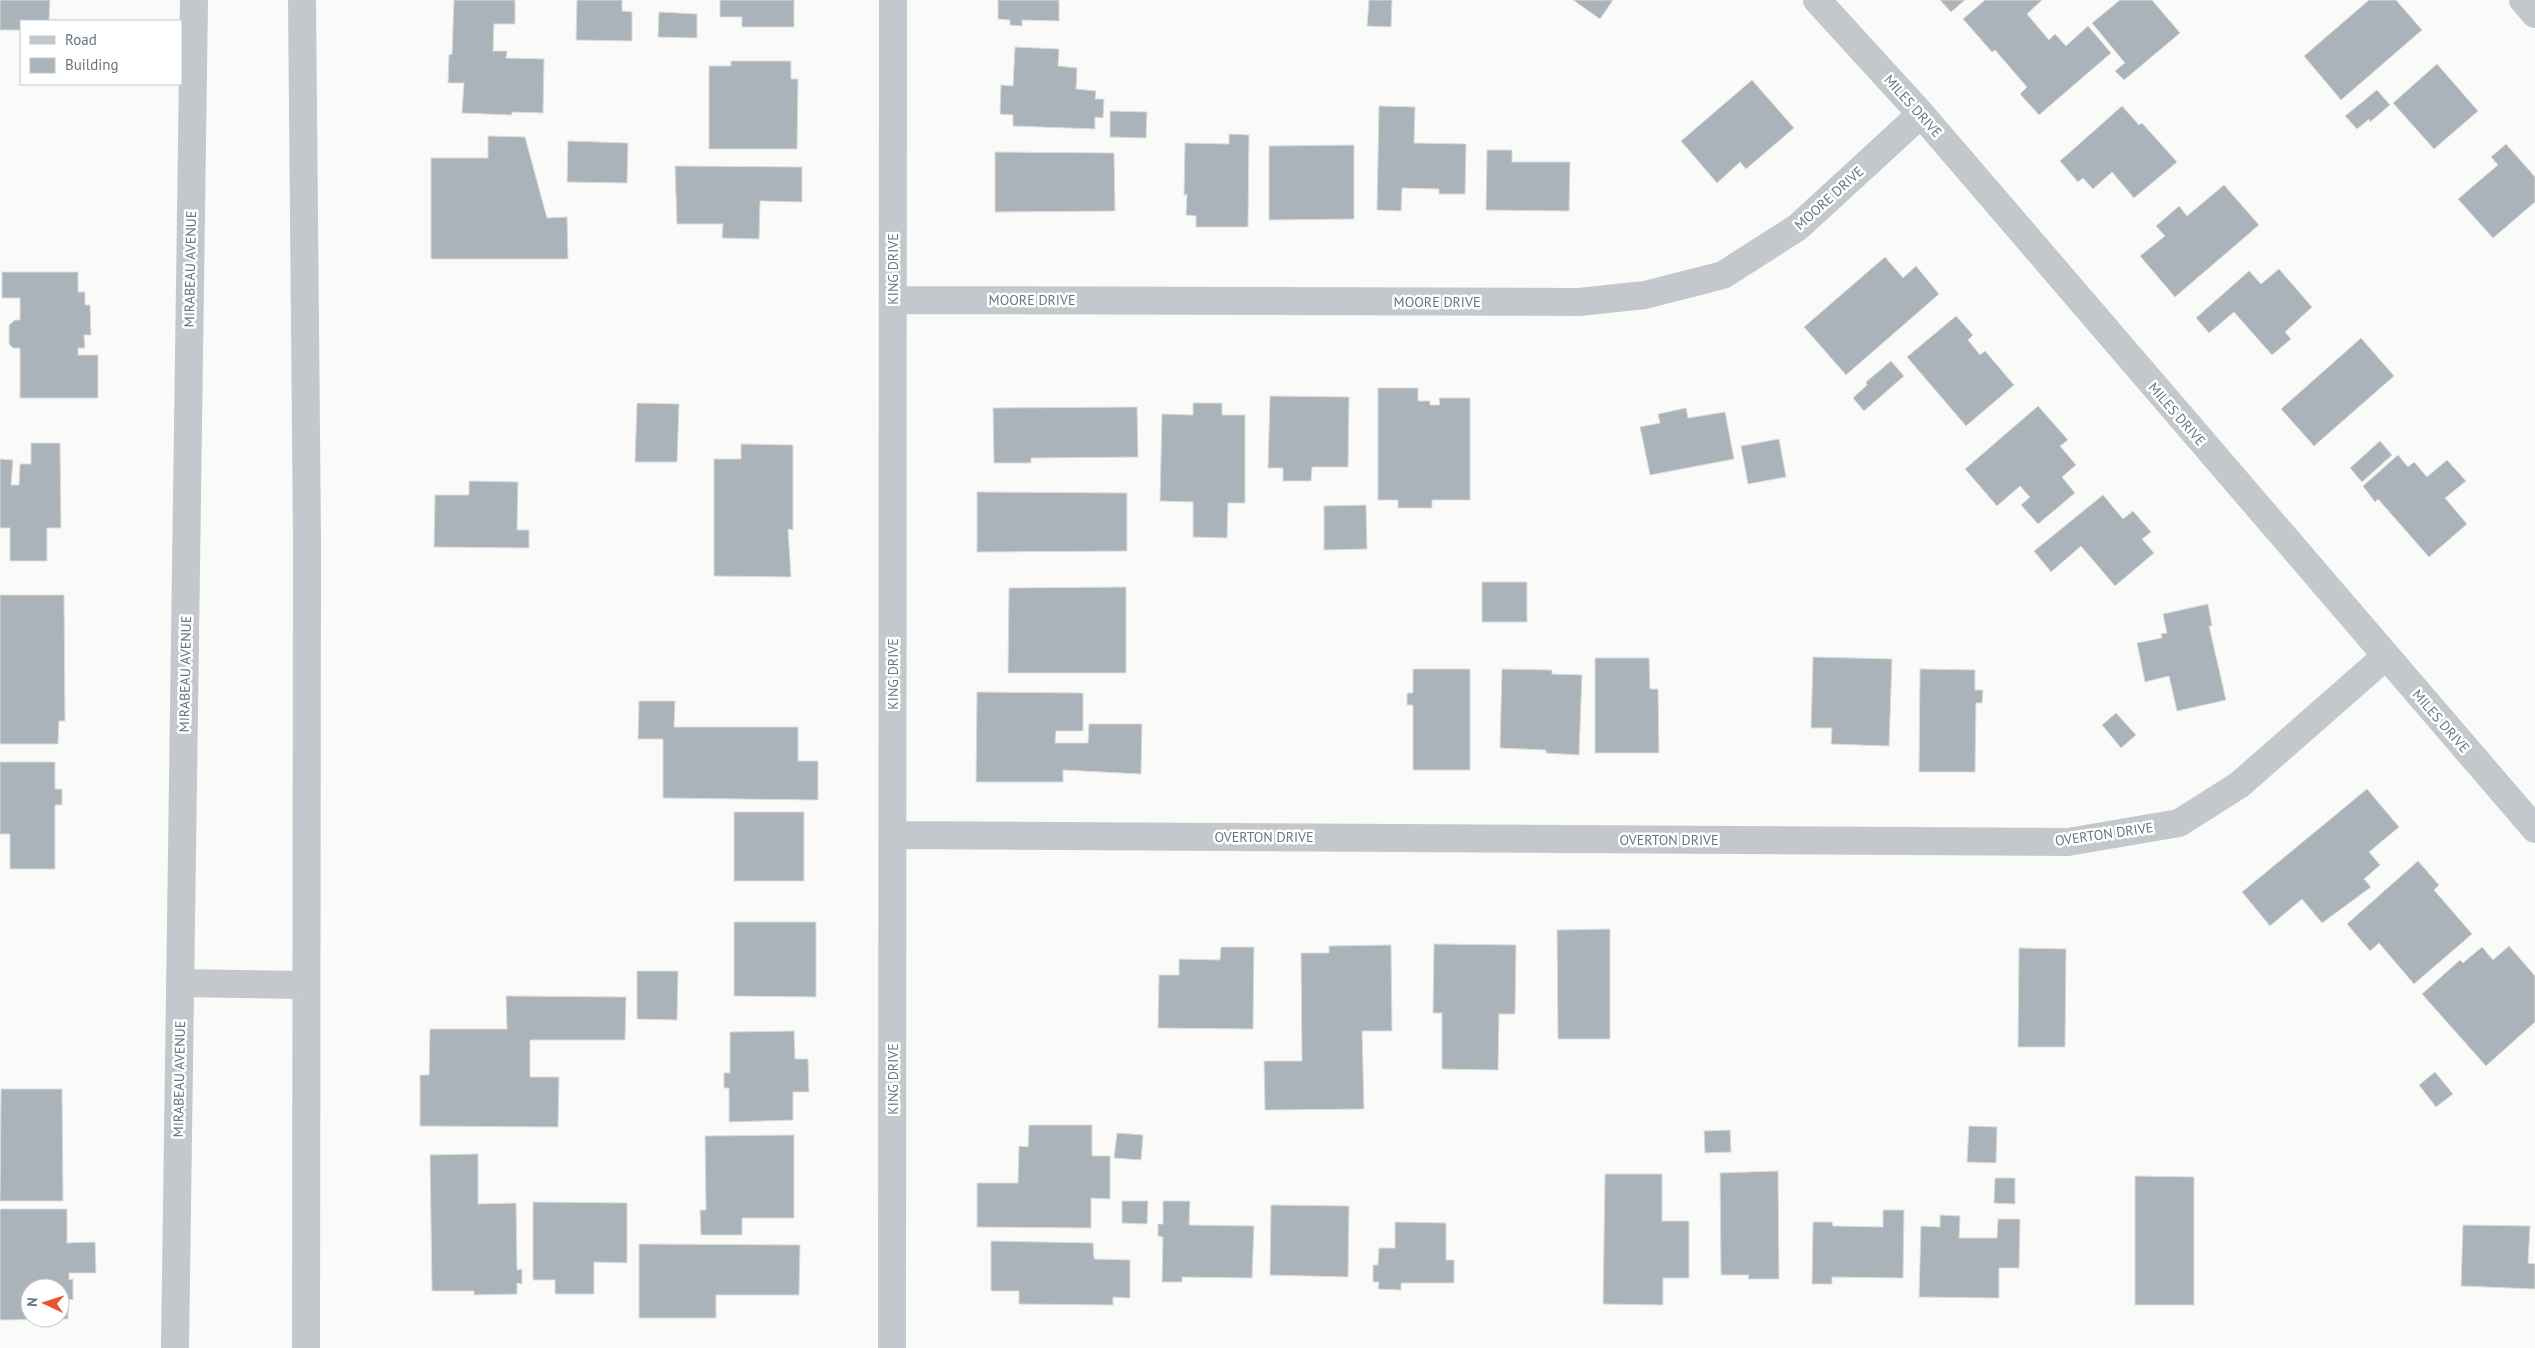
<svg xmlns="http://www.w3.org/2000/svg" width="2535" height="1348" font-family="'PT Sans',sans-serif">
  <rect width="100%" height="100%" fill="#fafaf8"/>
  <path fill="#aab3b9" stroke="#dcdcda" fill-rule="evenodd" d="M0,0H50L49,21H21V30H0Z
    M454,0H515V24H494L493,51H507L506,58L544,59L543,113L512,112V115L462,113L464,83H448L449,55L452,54Z
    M577,0H622V11L632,12V41L576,40Z
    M720,0H794V27H742V17H720Z
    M998,0H1059V21L1022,20V26L1010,25V20L998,19Z
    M1369,0H1392L1391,27L1367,26Z
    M1573,0H1613L1600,19Z
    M1940,0H1965L1951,12Z
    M1985,0H2042L2027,14L2049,40L2055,34L2066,46L2088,26L2111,53L2039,115L2020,94L2027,87L1995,50L1992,52L1963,19Z
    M2120,0H2152L2180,33L2124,80L2115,71L2125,63L2092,23Z
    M2369,0H2396L2422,30L2341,100L2304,56Z
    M659,12L697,14V38L658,37Z
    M1015,47L1059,49L1058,66L1077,68L1076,89L1096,91L1095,99H1104L1103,118L1095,117V129L1013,126V115L1000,114L1001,85L1013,86Z
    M731,61H791V79H798L797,149H709V66H731Z
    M2437,64L2478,111L2434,149L2393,103Z
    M1752,80L1794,128L1746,169L1740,162L1717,183L1681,141Z
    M2377,90L2390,105L2370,122L2369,119L2357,129L2345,116Z
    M1379,106L1415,107L1414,143L1466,144L1465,194H1439V189L1402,188L1401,211L1377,210Z
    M2122,106L2139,125L2142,123L2177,162L2134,198L2112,172L2093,189L2083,178L2078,182L2060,161Z
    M1110,111L1147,112L1146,138L1110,137Z
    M1229,134L1249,135L1248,227H1196V216L1186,215L1187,194L1184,195L1185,143L1229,144Z
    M488,136L525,137L547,218L567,217L568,259H431V158H488Z
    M568,141L628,143L627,183L567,182Z
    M2506,144L2535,177V202L2493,238L2458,199L2498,165L2491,157Z
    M1354,145V219L1269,220V146Z
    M1487,150H1512V162H1570L1569,211L1486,210Z
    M995,152L1114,153L1115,211L995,212Z
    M675,166L802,167V202L760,201L759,239L722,238L723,224H677Z
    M2224,185L2259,225L2175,297L2140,256L2165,236L2156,226L2179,206L2187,216Z
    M1885,257L1903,278L1916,266L1939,294L1846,375L1804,327Z
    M2279,269L2312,307L2285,332L2291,339L2272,355L2234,312L2209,333L2196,318L2249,271L2261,284Z
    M2,272H78V292H85V305H90L91,335H84L85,348H78V355H98V398H20V348H13L9,344V325L15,320H20V298H2Z
    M1956,316L1973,335L1968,340L1980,355L1985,351L2014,385L1966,426L1907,357Z
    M2361,338L2394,376L2314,446L2281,409Z
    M1891,361L1904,376L1864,411L1853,398L1867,385L1866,382Z
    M1378,388H1418V401H1430V405H1440L1439,398H1470V500H1432V508H1398V500H1378Z
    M1270,396L1349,397L1348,467H1312L1311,481H1283V468H1268Z
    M637,403L679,404L677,462H635Z
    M1193,403H1222V415H1245V503H1228L1227,538L1193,537V502L1160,501L1162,414L1193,415Z
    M2038,406L2068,440L2060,446L2076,465L2062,477L2075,493L2038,524L2021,505L2030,497L2020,486L1997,506L1965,469Z
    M1137,407L1138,457L1031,458V463H994L993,408Z
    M1686,408L1688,418L1725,412L1734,459L1650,475L1640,427L1660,423L1658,414Z
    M1779,439L1786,477L1748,484L1741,446Z
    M2380,441L2392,455L2362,482L2350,468Z
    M31,443H60L61,528H47V561H10V528H0V459L13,460L11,485H19L20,464H31Z
    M741,444L793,445V530L788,529L791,577L714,576V459H741Z
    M2398,455L2408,467L2414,462L2427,477L2447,460L2466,481L2445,498L2467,524L2429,557L2378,499L2375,502L2363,486Z
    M469,481L518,482L517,530H529V548L434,547L435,495H469Z
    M977,492L1127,493V551L977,552Z
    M2103,495L2123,519L2133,511L2151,532L2142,539L2154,553L2115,586L2081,546L2051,572L2034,551Z
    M1366,505L1367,549L1324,550V506Z
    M1482,582H1527V622H1482Z
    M1126,587V673H1008L1009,588Z
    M0,595H64L65,721H59L58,744H0Z
    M2208,604L2212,626H2209L2226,700L2177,711L2169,676L2145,682L2137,643L2162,638L2161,634L2167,633L2163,614Z
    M1813,657L1892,659L1889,746L1831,744L1832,728H1811Z
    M1595,658H1649L1650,689H1658L1659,753H1595Z
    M1413,669H1470V770H1413V705H1407V693H1413Z
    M1502,669L1552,670V674L1582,675L1579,755L1546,753V750L1500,748Z
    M1920,669L1975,670V690H1983L1982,703H1976L1975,772H1919Z
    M977,692L1083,693V731H1056L1055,743H1088L1089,724H1142L1141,774L1063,770V782H976Z
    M639,701H675L674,727H798V761H818V800L663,798V739H638Z
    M2116,713L2136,735L2121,748L2102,725Z
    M0,762H55V789H62V805H55V869H10V834H0Z
    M2367,789L2399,827L2369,852L2380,865L2364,879L2371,887L2322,923L2302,899L2270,926L2242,892Z
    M734,812H804V881H734Z
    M2418,861L2439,885L2434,890L2472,934L2414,984L2379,943L2370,951L2347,924Z
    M734,922H816V997L734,996Z
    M1610,929V1039H1558L1557,930Z
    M1434,944L1516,945L1515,1014H1499L1498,1070L1442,1069V1013H1433Z
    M1391,945L1392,1031H1362L1364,1109L1265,1110L1264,1061H1302L1301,953H1329V946Z
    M2509,946L2535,976V1022L2486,1066L2422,994L2460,960L2463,963L2482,947L2493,960Z
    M1221,947H1254L1253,1029L1158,1028L1159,975H1179V959L1220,960Z
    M2019,948L2066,949L2065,1047H2018Z
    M637,971H678L677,1020L637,1019Z
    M506,996L626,997L625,1040H530V1077H559L558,1127L420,1126V1075H429L430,1029H507Z
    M794,1031L795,1059H808L809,1092H793V1120L729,1122V1088H724V1073H730V1032Z
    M2435,1072L2453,1094L2436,1107L2419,1085Z
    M1,1089H62L63,1201H0Z
    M1029,1125H1092V1156H1110V1199L1091,1198V1228L977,1227V1183H1018L1019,1146L1028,1147Z
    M1969,1126L1997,1127L1996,1163L1967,1162Z
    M1730,1130L1731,1152L1705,1153L1704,1131Z
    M1117,1133L1143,1135L1141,1160L1114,1158Z
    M794,1135V1218H742V1235H701L700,1210H706L705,1136Z
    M478,1154V1204L516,1203L517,1270L522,1269V1284L517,1283V1294L474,1295V1291H432L430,1155Z
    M1778,1171L1779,1279H1748L1749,1275H1721L1720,1173Z
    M1605,1174H1662V1221H1689V1278H1663V1305L1603,1304Z
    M2135,1176L2194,1177V1305H2135Z
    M1995,1178H2015V1204L1994,1203Z
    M1122,1201H1148L1147,1224L1122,1223Z
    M1163,1201H1190L1189,1225L1254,1226L1252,1278L1182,1277V1282H1162L1163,1237L1158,1236V1224H1163Z
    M533,1202L627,1203V1263L594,1262V1294H555V1280H533Z
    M1271,1205L1349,1206L1348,1277L1270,1275Z
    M0,1209H67V1243L95,1242L96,1273H69V1280L73,1279V1300L68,1299V1319L0,1320ZM30,1288H60V1318H30Z
    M1883,1210H1904L1903,1278L1832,1277V1284H1812L1813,1222H1832L1833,1226L1883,1227Z
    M1940,1215L1960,1216L1959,1238H1997L1998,1219H2020L2019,1268H1999V1298L1919,1297L1921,1226L1940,1227Z
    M1395,1222L1446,1223V1260H1454V1283H1401V1290L1378,1289L1379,1282H1373V1265H1378L1379,1248H1395Z
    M2463,1225L2530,1226L2528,1263L2535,1264V1289L2461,1286Z
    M991,1241L1093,1243L1094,1259L1130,1260V1298L1113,1297V1305L1019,1304V1291H991Z
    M639,1244L800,1245L799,1295H716V1318H639Z"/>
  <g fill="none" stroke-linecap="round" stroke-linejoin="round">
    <path stroke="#c3c8cc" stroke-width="28" d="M1817,0L1921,114L2535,829
      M2523,0L2535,14
      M893,300L1579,302L1645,295L1723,275L1798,227L1921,114
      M893,835L2068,842L2179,823L2239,785L2385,657
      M892,1348L893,0"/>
    <path stroke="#c3c8cc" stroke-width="28" d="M302,0L307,542L306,1348
      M180,983L306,985
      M175,1348L194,0"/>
  </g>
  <g text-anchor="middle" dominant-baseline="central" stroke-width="5" stroke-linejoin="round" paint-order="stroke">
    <g font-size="14" fill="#657683" stroke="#fff">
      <text transform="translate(1913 106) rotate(48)">MILES DRIVE</text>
      <text transform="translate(1829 198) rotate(-42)">MOORE DRIVE</text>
      <text transform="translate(190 269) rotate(-89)">MIRABEAU AVENUE</text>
      <text transform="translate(893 269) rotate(-90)">KING DRIVE</text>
      <text x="1032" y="300">MOORE DRIVE</text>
      <text x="1437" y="302">MOORE DRIVE</text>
      <text transform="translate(2177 414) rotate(49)">MILES DRIVE</text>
      <text transform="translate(185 674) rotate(-89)">MIRABEAU AVENUE</text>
      <text transform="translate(893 674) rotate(-90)">KING DRIVE</text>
      <text transform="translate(2441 721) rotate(49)">MILES DRIVE</text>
      <text transform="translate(2104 834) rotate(-8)">OVERTON DRIVE</text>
      <text x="1264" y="837">OVERTON DRIVE</text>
      <text x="1669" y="840">OVERTON DRIVE</text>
      <text transform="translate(179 1079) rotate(-89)">MIRABEAU AVENUE</text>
      <text transform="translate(893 1079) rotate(-90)">KING DRIVE</text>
    </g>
  </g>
  <rect x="20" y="20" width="162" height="65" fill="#ffffff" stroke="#c1c8cd"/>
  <rect x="30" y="36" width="25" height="8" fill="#c3c8cc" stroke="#c1c8cd"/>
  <text x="65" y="45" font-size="15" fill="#657683">Road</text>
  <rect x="30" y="58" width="25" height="15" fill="#aab3b9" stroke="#c1c8cd"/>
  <text x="65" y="70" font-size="15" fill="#657683">Building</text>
  <g transform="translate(45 1303) rotate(274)"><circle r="24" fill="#ffffff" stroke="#c1c8cd"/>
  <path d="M0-4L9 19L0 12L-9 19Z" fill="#e4572e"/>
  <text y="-8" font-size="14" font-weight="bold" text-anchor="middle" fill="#657683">N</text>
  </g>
</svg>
